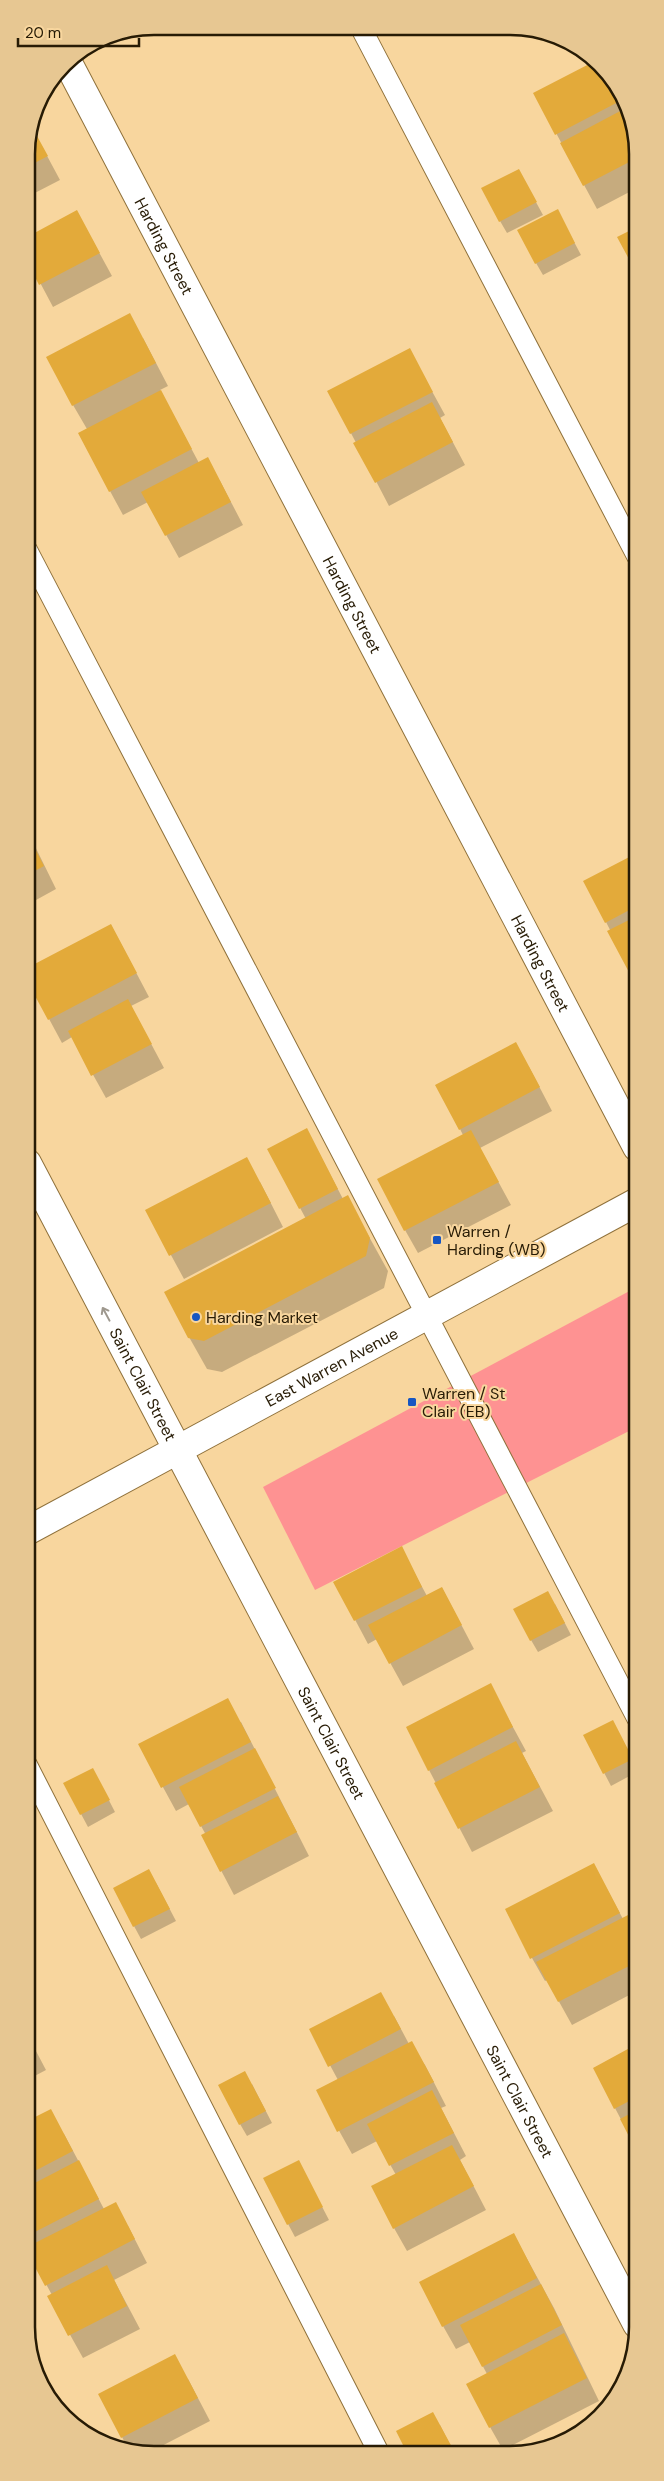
<svg xmlns="http://www.w3.org/2000/svg" width="664" height="2481" font-family="'DM Sans',sans-serif">
  <rect width="100%" height="100%" fill="#f8d69e"/>
  <path fill="#fe9292" d="M637,1287V1427L315,1590L263,1487Z"/>
  <path fill="#0003" d="M596,62L606,69L637,137V188L597,209L535,94Z
    M31,126L60,180L27,197V146Z
    M525,182L543,215L507,233L500,221Z
    M77,212L112,276L53,307L27,258V238Z
    M564,223L581,255L543,275L536,263Z
    M143,338L168,386L160,390L199,463L220,481L243,525L179,558L148,502L123,515L79,434L87,429L73,405Z
    M422,373L445,415L440,418L465,465L389,506L329,391Z
    M27,830L56,889L27,905Z
    M637,854V983L606,922Z
    M111,925L149,997L131,1006L164,1068L106,1098L72,1037L62,1043L27,978V969Z
    M529,1067L552,1111L480,1148L511,1205L418,1253L405,1230L463,1135L460,1129Z
    M269,1150L319,1153L343,1199L347,1197L388,1271L384,1288L222,1372L207,1369L189,1337L306,1219Z
    M260,1182L283,1227L184,1279L147,1211Z
    M401,1548L427,1596L442,1588L474,1649L403,1686L377,1639L368,1644L335,1582Z
    M555,1604L571,1635L538,1652L531,1640Z
    M490,1685L526,1751L522,1753L553,1811L472,1852L407,1728Z
    M241,1722L309,1856L234,1895L203,1836L206,1835L189,1804L176,1811L140,1745Z
    M619,1734L637,1768V1772L611,1786L585,1736Z
    M99,1781L115,1812L88,1827L65,1784Z
    M594,1865L623,1919L631,1914L637,1925V1991L572,2025L547,1980L545,1981L532,1958L506,1910Z
    M156,1883L176,1921L141,1939L114,1889Z
    M394,2016L409,2044L425,2065L446,2106L441,2108L466,2156L460,2160L486,2210L407,2251L394,2228L396,2175L377,2141L352,2154L317,2091L338,2080L311,2030Z
    M27,2034L46,2070L27,2080Z
    M637,2046V2150L594,2068Z
    M252,2084L272,2123L247,2136L240,2124Z
    M27,2123L64,2134L104,2209L128,2226L147,2263L114,2280L140,2329L83,2358L49,2297L52,2295L34,2262L32,2263L27,2254Z
    M305,2174L329,2220L295,2237L264,2179Z
    M514,2235L554,2308L599,2401L503,2450L490,2427L487,2374L470,2342L456,2349L443,2326Z
    M188,2379L210,2421L150,2452H130L122,2437Z
    M440,2425L454,2453H408L397,2432Z"/>
  <path fill="#e3aa3a" d="M595,61L606,69L620,101L555,135L533,93Z
    M624,109L637,137V158L583,186L560,143Z
    M31,125L48,156L27,167V146Z
    M519,169L537,202L499,222L481,188Z
    M558,209L575,243L535,264L517,230Z
    M77,210L100,253L39,285L27,261V237Z
    M637,227V274L617,237Z
    M130,313L156,363L72,406L46,357Z
    M410,348L433,392L350,434L327,391Z
    M161,390L192,449L109,492L78,433Z
    M432,402L453,442L375,483L353,443Z
    M208,457L231,502L165,536L141,492Z
    M27,833L44,866L27,875Z
    M637,853V906L605,923L583,881Z
    M637,916V973L631,976L607,931Z
    M111,924L137,973L48,1020L27,981V968Z
    M128,999L152,1044L91,1076L68,1031Z
    M516,1042L540,1087L459,1130L435,1085Z
    M307,1128L338,1189L299,1209L267,1149Z
    M471,1130L499,1182L404,1231L377,1179Z
    M247,1157L271,1203L169,1256L145,1210Z
    M348,1195L370,1238L366,1256L204,1341L188,1338L164,1292Z
    M402,1546L422,1587L354,1621L333,1582Z
    M442,1587L462,1625L389,1664L368,1625Z
    M548,1591L565,1623L530,1641L513,1609Z
    M491,1683L513,1727L428,1771L406,1727Z
    M228,1698L251,1742L161,1788L138,1744Z
    M613,1720L633,1759L603,1774L583,1735Z
    M516,1741L540,1787L458,1829L434,1783Z
    M255,1748L276,1788L200,1827L179,1787Z
    M93,1768L110,1800L80,1815L63,1783Z
    M278,1796L297,1832L220,1872L201,1835Z
    M594,1863L620,1913L530,1959L505,1909Z
    M149,1869L170,1909L133,1927L113,1888Z
    M632,1913L637,1923V1962L558,2002L536,1962Z
    M381,1992L401,2029L328,2067L309,2029Z
    M412,2041L434,2082L337,2132L316,2090Z
    M637,2044V2097L614,2109L593,2068Z
    M245,2071L266,2111L239,2125L218,2085Z
    M432,2090L454,2133L389,2166L367,2124Z
    M51,2109L73,2151L27,2175V2121Z
    M637,2110V2152L620,2119Z
    M452,2145L474,2186L393,2229L371,2186Z
    M79,2160L99,2199L27,2236V2187Z
    M299,2160L323,2207L287,2225L263,2178Z
    M116,2202L135,2239L45,2286L27,2252V2247Z
    M514,2233L537,2278L442,2327L419,2282Z
    M107,2265L127,2306L68,2336L47,2296Z
    M541,2284L562,2325L482,2367L460,2325Z
    M564,2333L587,2378L489,2428L466,2384Z
    M175,2354L198,2398L121,2438L98,2394Z
    M433,2412L453,2449L445,2453H407L396,2431Z"/>
  <g fill="none" stroke-linecap="round" stroke-linejoin="round">
    <defs>
      <path id="service" d="M361,28L637,556
        M27,550L637,1718
        M27,1765L379,2453"/>
      <g id="minor">
        <path id="s1" d="M67,61L637,1147"/>
        <path id="s2" d="M27,1163L637,2324"/>
      </g>
      <g id="secondary">
        <path id="s3" d="M27,1531L637,1202"/>
      </g>
    </defs>
    <use href="#service" stroke="#8f713b" stroke-width="22"/>
    <use href="#minor" stroke="#8f713b" stroke-width="30"/>
    <use href="#secondary" stroke="#8f713b" stroke-width="30"/>
    <use href="#service" stroke="#fff" stroke-width="20"/>
    <use href="#minor" stroke="#fff" stroke-width="28"/>
    <use href="#secondary" stroke="#fff" stroke-width="28"/>
  </g>
  <defs><path id="oneway-shaft" d="M-6 0H5M1.5-3L5.5 0L1.5 3" fill="none" stroke-width="1.6" stroke-linecap="round" stroke-linejoin="round" transform="scale(1.25)"/></defs>
  <use stroke="#9e988e" href="#oneway-shaft" transform="translate(106 1314) rotate(-118)"/>
  <g fill="#1656c2" stroke="#f8d69e" stroke-width="2">
    <rect x="432" y="1235" width="10" height="10" rx="2.5"/>
    <circle cx="196" cy="1317" r="5"/>
    <rect x="407" y="1397" width="10" height="10" rx="2.5"/>
  </g>
  <g text-anchor="middle" dominant-baseline="central" stroke-width="4" stroke-linejoin="round" paint-order="stroke">
    <g font-size="16" fill="#271b05" stroke="#f8d69e">
      <text stroke="none"><textPath href="#s1" startOffset="209">Harding Street</textPath></text>
      <text stroke="none"><textPath href="#s1" startOffset="614">Harding Street</textPath></text>
      <text stroke="none"><textPath href="#s1" startOffset="1019">Harding Street</textPath></text>
      <text stroke="none"><textPath href="#s3" startOffset="346">East Warren Avenue</textPath></text>
      <text stroke="none"><textPath href="#s2" startOffset="250">Saint Clair Street</textPath></text>
      <text stroke="none"><textPath href="#s2" startOffset="655">Saint Clair Street</textPath></text>
      <text stroke="none"><textPath href="#s2" startOffset="1060">Saint Clair Street</textPath></text>
    </g>
    <g font-size="16" fill="#271b05" stroke="#f8d69e" text-anchor="start">
      <text x="447" y="1231">Warren /<tspan x="447" dy="18">Harding (WB)</tspan></text>
      <text x="206" y="1317">Harding Market</text>
      <text x="422" y="1393">Warren / St<tspan x="422" dy="18">Clair (EB)</tspan></text>
    </g>
  </g>
  <path d="M0 0H664V2481H0ZM154 35H510A119 119 0 0 1 629 154V2327A119 119 0 0 1 510 2446H154A119 119 0 0 1 35 2327V154A119 119 0 0 1 154 35Z" fill="#e7c792" fill-rule="evenodd"/>
  <path fill="none" stroke="#271b05" stroke-width="2.5" d="M154 35H510A119 119 0 0 1 629 154V2327A119 119 0 0 1 510 2446H154A119 119 0 0 1 35 2327V154A119 119 0 0 1 154 35Z"/>
  <path d="M18 38v8h121v-8" fill="none" stroke="#271b05" stroke-width="2.5"/>
  <text x="25" y="38" font-size="15" fill="#271b05" stroke="#f8d69e" stroke-width="4" paint-order="stroke">20 m</text>
</svg>
